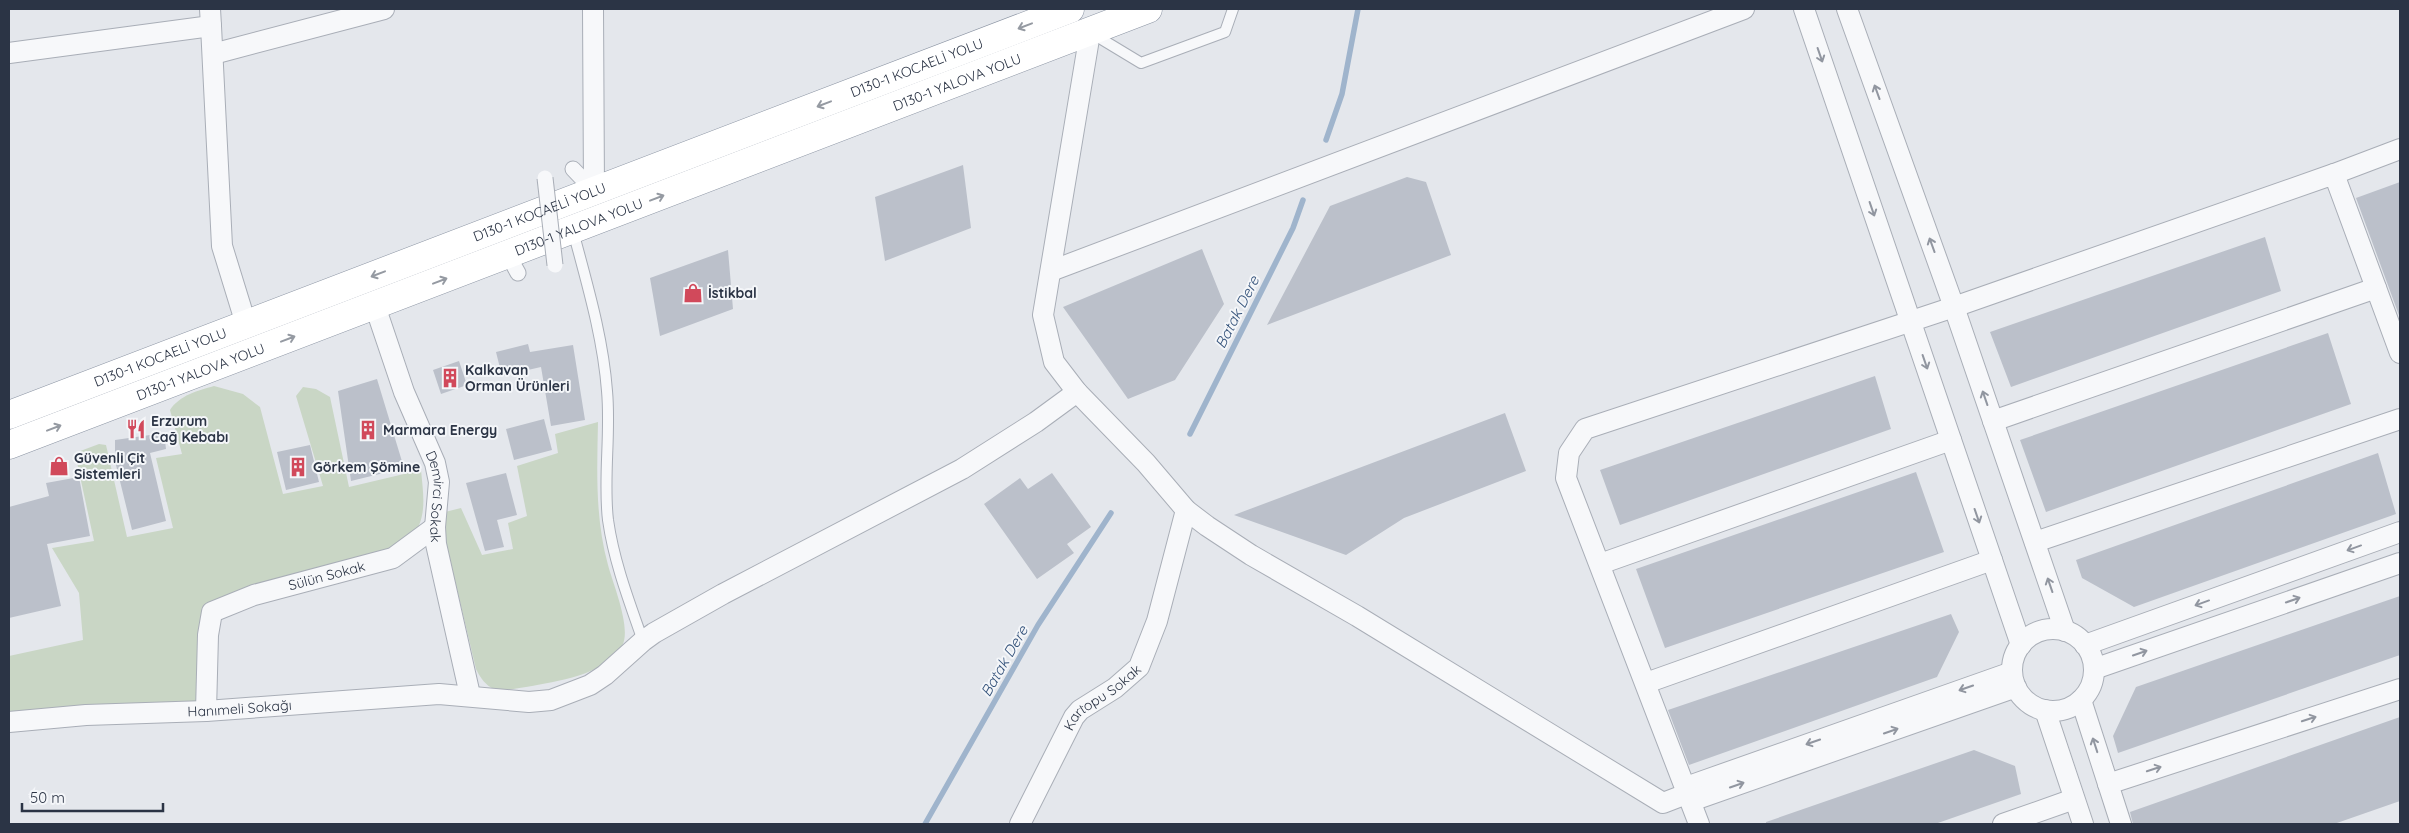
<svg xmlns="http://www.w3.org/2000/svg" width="2409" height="833" font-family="Quicksand,sans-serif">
  <rect width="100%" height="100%" fill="#e4e7ec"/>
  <path fill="#c9d6c5" d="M214,386L243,394L260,407L283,494L323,486L296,396L303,387L316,389L330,397L349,487L421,470C424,501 428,521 406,545L221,597L209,606L197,702L9,713V656L83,640L79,593L52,548L94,541L75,453L99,444L106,445L127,537L173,528L156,458L182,454L170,410C180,395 197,391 214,386Z
    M598,422C597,470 595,518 608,565C613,584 632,629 622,646C603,676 558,681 526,687C500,691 489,695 476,669L451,564L443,544L445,512L461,508L482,555L513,549L508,523L527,516L517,466L558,453L555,434Z"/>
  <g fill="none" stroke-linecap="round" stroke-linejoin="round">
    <path stroke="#9fb4cc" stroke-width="5.5" d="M1326,140L1342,94L1358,9
      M1190,434L1293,228L1303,200
      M925,824L1038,625L1111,513"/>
  </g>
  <path fill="#bbc0ca" d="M963,165L971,228L885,261L875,197Z
    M1407,177L1426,182L1451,255L1267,325L1330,206Z
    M2400,182V318L2356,198Z
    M2265,237L2281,291L2011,387L1990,332Z
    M1202,249L1224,304L1175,380L1128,399L1063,307Z
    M728,250L733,309L660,336L650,278Z
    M2328,333L2351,404L2046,512L2020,440Z
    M528,344L530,352L573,345L585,420L551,426L541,367L502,376L496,352Z
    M459,361L467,385L441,394L433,370Z
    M1875,376L1891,429L1620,525L1600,470Z
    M377,379L404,468L351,481L338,391Z
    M1505,413L1526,471L1404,518L1346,555L1234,515Z
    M544,419L552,450L514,460L506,429Z
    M164,433L166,449L150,453L166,521L132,530L115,461V440Z
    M310,445L319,482L286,490L277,452Z
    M2378,453L2396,514L2134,607L2082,578L2076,560Z
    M1916,472L1944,552L1665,648L1636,569Z
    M506,473L517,515L497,520L504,547L485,551L466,483Z
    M1052,473L1091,527L1067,544L1074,553L1037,579L984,504L1020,478L1028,489Z
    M79,477L90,536L47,544L61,606L9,618V507L49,496L46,483Z
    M2400,596V655L2118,753L2113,736L2136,687Z
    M1951,614L1959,632L1937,677L1689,765L1668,710Z
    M2400,717V801L2334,824H2133L2130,812Z
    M1974,750L2015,766L2021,794L1935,824H1766V822Z"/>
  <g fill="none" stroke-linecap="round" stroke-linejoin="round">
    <defs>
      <path id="service" d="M1093,34L1141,63L1225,32L1233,9
        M573,231C587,284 603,337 607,391C611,434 603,478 608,520C614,562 629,601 643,641"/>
      <path id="pedestrian" d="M573,169L594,191
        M508,255L518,273"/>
      <g id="minor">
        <path d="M593,9L594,191"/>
        <path d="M1804,9L2021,645"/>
        <path d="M1847,9L1954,307L2065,631"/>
        <path d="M211,26L222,246L246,324"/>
        <path d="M1090,33L1043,315L1054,362L1077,392L1146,463L1186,510L1207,526L1251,555L1357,616L1663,803L1689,793"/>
        <path d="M9,53L211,26L210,9"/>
        <path d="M213,54L384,9"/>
        <path d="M2334,174L2400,149"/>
        <path d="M1051,271L1744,9"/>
        <path id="s1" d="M375,306L404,392L435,463L439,482L435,527L436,544L470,695"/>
        <path d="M1993,421L2376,288"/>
        <path d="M2035,542L2400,419"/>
        <path d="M1600,564L1951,440"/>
        <circle cx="2053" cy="670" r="41"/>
        <path d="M2085,645L2400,532"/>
        <path d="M2094,669L2400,563"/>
        <path d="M1646,683L1992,560"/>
        <path d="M2081,700L2121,824"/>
        <path d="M2045,710L2083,824"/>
        <path id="s2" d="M206,711L208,635L212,612L254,595L393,558L435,527"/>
        <path id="s3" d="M9,722L86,715L206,711L439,694L529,702L551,700L590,685L605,675L643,641L654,633L723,594L962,469L1036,422L1077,392"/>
        <path d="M2108,784L2400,689"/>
        <path d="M1686,787L2012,672"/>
        <path d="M1691,801L2016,687"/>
        <path id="s4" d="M1020,824L1074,717L1080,710L1115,688L1139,667L1157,621L1186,510"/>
        <path d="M1699,824L1566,478L1569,453L1585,429L1954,307L2334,174L2400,353"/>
        <path d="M2003,824L2074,799"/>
      </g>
      <g id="trunk">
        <path id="s5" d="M9,415L1070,9"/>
        <path id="s6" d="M9,445L1148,9"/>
      </g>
    </defs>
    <use href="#service" stroke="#a9aeb7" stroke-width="12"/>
    <use href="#pedestrian" stroke="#a9aeb7" stroke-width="17"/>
    <use href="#minor" stroke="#a9aeb7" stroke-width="22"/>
    <use href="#trunk" stroke="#8b94a3" stroke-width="29"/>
    <use href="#service" stroke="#f7f8fa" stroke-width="10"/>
    <use href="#pedestrian" stroke="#f7f8fa" stroke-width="15"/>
    <use href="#minor" stroke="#f7f8fa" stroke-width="20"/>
    <use href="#trunk" stroke="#fff" stroke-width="28"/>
    <defs>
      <path id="pedestrian-bridge" d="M545,178L555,265"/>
    </defs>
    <use href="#pedestrian-bridge" stroke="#a9aeb7" stroke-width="17" stroke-linecap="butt"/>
    <use href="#pedestrian-bridge" stroke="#f7f8fa" stroke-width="15"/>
  </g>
  <defs><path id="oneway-shaft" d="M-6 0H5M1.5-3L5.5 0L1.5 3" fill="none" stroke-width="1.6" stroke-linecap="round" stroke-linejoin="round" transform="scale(1.25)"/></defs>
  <g stroke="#959aa2">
    <use href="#oneway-shaft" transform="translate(1025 26) rotate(159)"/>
    <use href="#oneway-shaft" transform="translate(824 104) rotate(159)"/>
    <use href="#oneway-shaft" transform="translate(657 198) rotate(-21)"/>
    <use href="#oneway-shaft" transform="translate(378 274) rotate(159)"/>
    <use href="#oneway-shaft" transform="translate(440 281) rotate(-21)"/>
    <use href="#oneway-shaft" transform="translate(288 339) rotate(-21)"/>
    <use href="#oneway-shaft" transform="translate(54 428) rotate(-21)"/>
  </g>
  <g stroke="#9196a0">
    <use href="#oneway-shaft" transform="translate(1820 55) rotate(71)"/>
    <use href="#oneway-shaft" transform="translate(1877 92) rotate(-110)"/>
    <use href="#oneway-shaft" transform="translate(1872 209) rotate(71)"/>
    <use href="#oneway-shaft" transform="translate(1932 245) rotate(-110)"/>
    <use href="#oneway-shaft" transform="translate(1925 362) rotate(71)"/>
    <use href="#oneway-shaft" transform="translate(1985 398) rotate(-109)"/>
    <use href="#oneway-shaft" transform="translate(1977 516) rotate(71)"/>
    <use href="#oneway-shaft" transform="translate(2354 548) rotate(160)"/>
    <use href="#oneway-shaft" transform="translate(2050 585) rotate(-109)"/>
    <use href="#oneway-shaft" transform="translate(2293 600) rotate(-19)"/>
    <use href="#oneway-shaft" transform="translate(2202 603) rotate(160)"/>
    <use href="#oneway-shaft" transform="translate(2140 653) rotate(-19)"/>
    <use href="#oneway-shaft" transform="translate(1966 688) rotate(161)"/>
    <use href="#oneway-shaft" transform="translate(2309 719) rotate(-18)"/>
    <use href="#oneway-shaft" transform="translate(1891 731) rotate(-19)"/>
    <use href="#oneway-shaft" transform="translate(1813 742) rotate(161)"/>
    <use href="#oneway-shaft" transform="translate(2095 745) rotate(-108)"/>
    <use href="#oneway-shaft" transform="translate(2154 769) rotate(-18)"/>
    <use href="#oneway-shaft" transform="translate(1737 785) rotate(-19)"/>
  </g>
  <defs>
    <symbol id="shop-bare" viewBox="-9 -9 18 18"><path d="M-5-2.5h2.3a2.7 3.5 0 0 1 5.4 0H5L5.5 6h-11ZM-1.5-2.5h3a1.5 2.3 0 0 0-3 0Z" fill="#d1495b" stroke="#f4f6f9" stroke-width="2.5" paint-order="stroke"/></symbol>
    <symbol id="building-bare" viewBox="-9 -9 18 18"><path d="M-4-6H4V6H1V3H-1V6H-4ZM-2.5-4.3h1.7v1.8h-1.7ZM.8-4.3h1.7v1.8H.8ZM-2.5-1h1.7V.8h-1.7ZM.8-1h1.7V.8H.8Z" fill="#d1495b" stroke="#f4f6f9" stroke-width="2.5" paint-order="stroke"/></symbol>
    <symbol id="restaurant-bare" viewBox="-9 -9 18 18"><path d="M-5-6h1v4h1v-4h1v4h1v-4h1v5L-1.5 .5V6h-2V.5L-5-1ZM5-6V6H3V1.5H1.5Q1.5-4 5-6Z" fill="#d1495b" stroke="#f4f6f9" stroke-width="2.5" paint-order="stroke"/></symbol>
  </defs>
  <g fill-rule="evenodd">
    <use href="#shop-bare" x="679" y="279" width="28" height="28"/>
    <use href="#building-bare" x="436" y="364" width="28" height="28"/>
    <use href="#restaurant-bare" x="122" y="415" width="28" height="28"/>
    <use href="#building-bare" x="354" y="416" width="28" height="28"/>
    <use href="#shop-bare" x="45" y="452" width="28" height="28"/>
    <use href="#building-bare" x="284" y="453" width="28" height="28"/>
  </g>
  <g text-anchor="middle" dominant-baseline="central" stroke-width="4" stroke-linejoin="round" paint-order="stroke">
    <g font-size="14" fill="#2b3445" stroke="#f4f6f9">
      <text stroke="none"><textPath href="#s5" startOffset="972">D130-1 KOCAELİ YOLU</textPath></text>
      <text stroke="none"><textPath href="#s6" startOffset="1015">D130-1 YALOVA YOLU</textPath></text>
      <text stroke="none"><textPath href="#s5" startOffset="568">D130-1 KOCAELİ YOLU</textPath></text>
      <text stroke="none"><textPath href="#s6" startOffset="610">D130-1 YALOVA YOLU</textPath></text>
      <text stroke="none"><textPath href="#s5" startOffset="162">D130-1 KOCAELİ YOLU</textPath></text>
      <text stroke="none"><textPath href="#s6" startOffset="205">D130-1 YALOVA YOLU</textPath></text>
      <text stroke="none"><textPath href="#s1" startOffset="202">Demirci Sokak</textPath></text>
      <text stroke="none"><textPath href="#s2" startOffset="220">Sülün Sokak</textPath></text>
      <text stroke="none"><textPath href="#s4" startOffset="154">Kartopu Sokak</textPath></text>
      <text stroke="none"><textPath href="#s3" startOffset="231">Hanımeli Sokağı</textPath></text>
    </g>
    <g font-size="14" font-weight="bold" fill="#2b3445" stroke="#f4f6f9" text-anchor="start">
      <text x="708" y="293">İstikbal</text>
      <text x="465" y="370">Kalkavan<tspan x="465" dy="16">Orman Ürünleri</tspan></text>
      <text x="151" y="421">Erzurum<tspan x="151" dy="16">Cağ Kebabı</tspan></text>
      <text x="383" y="430">Marmara Energy</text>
      <text x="74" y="458">Güvenli Çit<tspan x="74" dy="16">Sistemleri</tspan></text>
      <text x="313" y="467">Görkem Şömine</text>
    </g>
    <g font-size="15" font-style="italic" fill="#34527a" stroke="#f4f6f9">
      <text transform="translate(1237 312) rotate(-63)">Batak Dere</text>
      <text transform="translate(1004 661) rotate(-60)">Batak Dere</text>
    </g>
  </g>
  <rect width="2409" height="833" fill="none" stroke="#2b3445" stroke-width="20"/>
  <path d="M22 803v8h141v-8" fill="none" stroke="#2b3445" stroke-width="2.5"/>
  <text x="30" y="803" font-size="15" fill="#2b3445" stroke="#f4f6f9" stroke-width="4" paint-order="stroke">50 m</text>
</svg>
